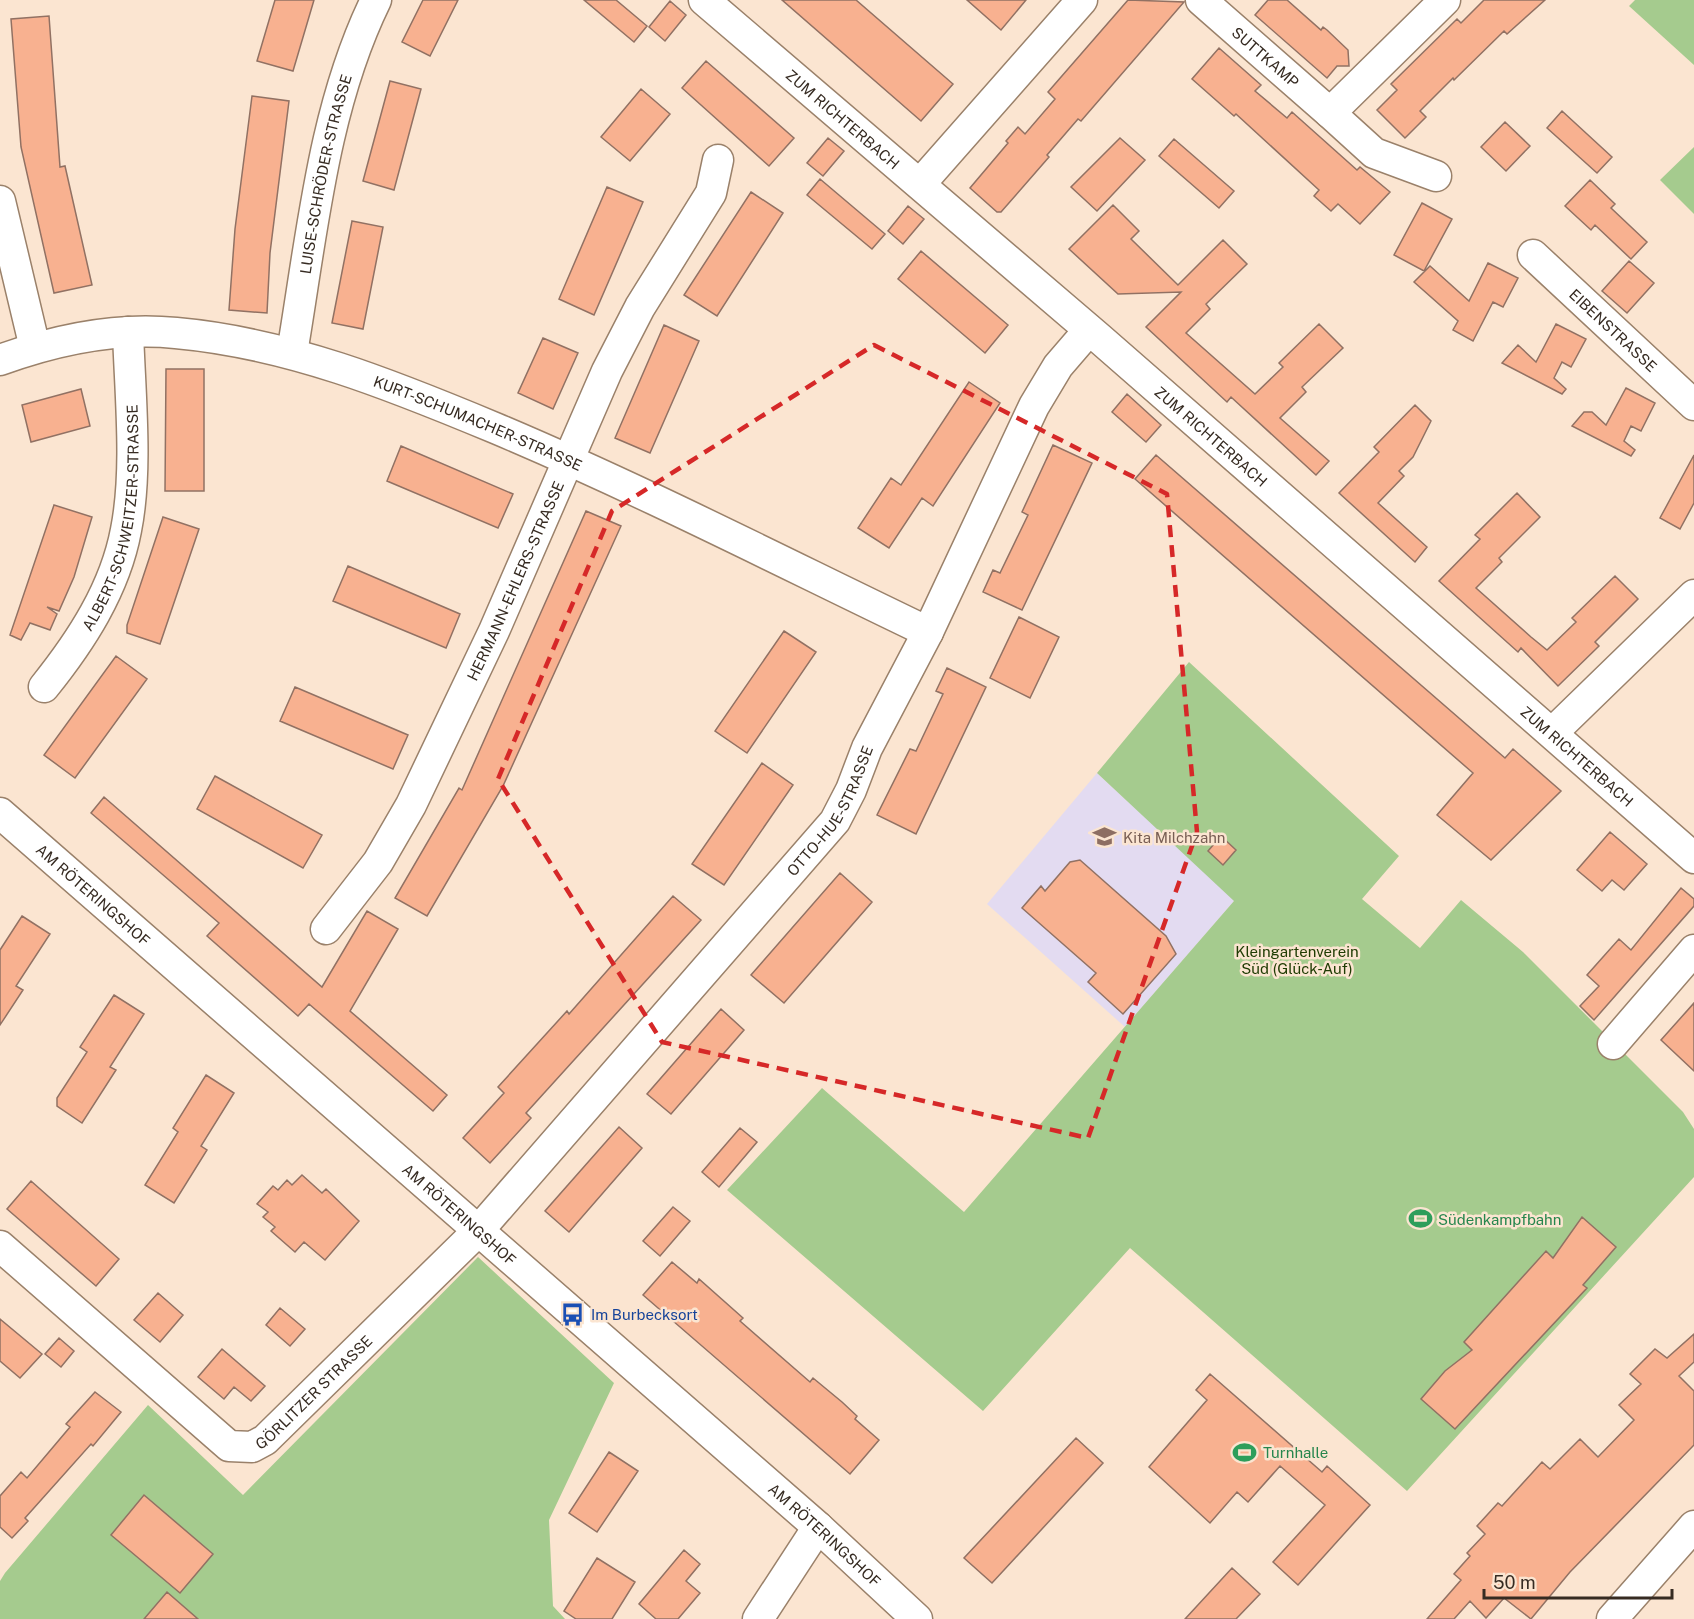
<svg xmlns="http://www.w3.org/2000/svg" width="1694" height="1619" font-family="'Public Sans',sans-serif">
  <rect width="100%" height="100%" fill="#fbe5d1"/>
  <path fill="#e3dbf1" d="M1097,773L1235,900L1125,1027L987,904Z"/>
  <path fill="#a5cb8e" d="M1635,0H1694V65L1629,6Z
    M1694,147V214L1660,180Z
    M1189,662L1399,856L1362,899L1420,948L1461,900L1523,952L1683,1112L1694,1129V1177L1407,1491L1130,1248L983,1411L727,1190L822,1088L964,1212L1234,901L1097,773Z
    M478,1257L614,1383L549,1520L553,1606L565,1619H0V1581L5,1573L148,1405L243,1495Z"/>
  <path fill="#f8b190" stroke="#917163" stroke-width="1.5" d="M275,0H314L293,71L257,61Z
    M423,0H458L430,56L402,42Z
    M584,0H616L647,26L634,42Z
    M782,0H856L953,84L921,121Z
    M967,0H1026L1001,30Z
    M1128,0L1184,2L1081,121L1078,119L1047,155L1049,157L1001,212H997L970,188L1008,143L1006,141L1018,127L1025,134L1055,99L1048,92Z
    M1268,0H1287L1321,30L1323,27L1327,30L1348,50L1349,66H1337L1327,78L1255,15Z
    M1484,0H1545L1507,34L1504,31L1454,80L1453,78L1420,111L1426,117L1405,138L1377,110L1397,90L1391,84L1457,19L1461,23Z
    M670,1L686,15L665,41L649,27Z
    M49,16L60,167L65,166L92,285L54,293L21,147L11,19Z
    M1219,48L1261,85L1255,91L1287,118L1292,112L1357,170L1360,167L1390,192L1360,224L1338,204L1331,211L1314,196L1319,190L1236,114L1234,116L1192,79Z
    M706,61L794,138L769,166L682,88Z
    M390,81L421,89L394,190L363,181Z
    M641,89L670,114L630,161L601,137Z
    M252,96L289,101L270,253L267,313L229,310L235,229Z
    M1562,111L1612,157L1597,173L1547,128Z
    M1505,122L1530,146L1506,171L1481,147Z
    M828,138L844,151L823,176L807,163Z
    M1120,138L1145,160L1097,211L1071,187Z
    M1174,139L1234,191L1219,208L1159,156Z
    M820,179L885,234L872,249L807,195Z
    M1590,180L1615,204L1611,208L1647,242L1631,259L1595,225L1591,230L1565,206Z
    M607,187L643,202L594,315L559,299Z
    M751,192L783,213L717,316L684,295Z
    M1422,203L1452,219L1424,271L1394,255Z
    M1113,205L1139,231L1131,239L1178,285L1223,240L1247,264L1206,304L1210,309L1186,333L1255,394L1283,367L1279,363L1319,324L1343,348L1302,387L1306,392L1280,418L1329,461L1316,475L1231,397L1227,402L1146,327L1181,292L1118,294L1069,249Z
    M908,206L924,219L903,244L888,231Z
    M352,221L383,227L363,329L332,323Z
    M921,251L1008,325L985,353L898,279Z
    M1629,261L1654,283L1627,313L1602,291Z
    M1488,263L1518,278L1503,307L1493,302L1473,341L1453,330L1458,321L1414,282L1430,266L1469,301Z
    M1556,324L1586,339L1571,367L1562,362L1554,378L1566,389L1562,394L1502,363L1518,345L1536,362Z
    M664,325L699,341L650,453L615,438Z
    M543,338L578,353L553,409L518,393Z
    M166,369H204V491H165Z
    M969,382L1000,403L933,506L922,498L889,548L858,528L891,478L901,485Z
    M1626,388L1655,403L1641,431L1631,426L1624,441L1635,450L1631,456L1572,426L1584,412H1592L1606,425Z
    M81,389L90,426L31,442L22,405Z
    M1127,394L1161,425L1146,442L1112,412Z
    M1415,405L1431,421L1413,457L1399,471L1404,476L1378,503L1427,547L1415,562L1339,493L1379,452L1374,447Z
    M1053,445L1092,463L1022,610L983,592L993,570L1000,573L1028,515L1022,512Z
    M401,446L513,494L498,528L387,481Z
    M1156,455L1505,758L1513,749L1561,791L1491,860L1437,815L1473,773L1135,479Z
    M1694,455V503L1680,529L1660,518Z
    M1517,493L1540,517L1499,558L1502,562L1476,588L1531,637L1547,650L1576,622L1572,618L1615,576L1638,599L1595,642L1599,646L1558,686L1521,648L1518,652L1439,581L1480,539L1475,535Z
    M54,505L92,517L74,577L59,611L47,607L57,614L50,630L30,623L21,640L10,635Z
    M586,511L621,526L503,786L427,916L395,898L459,788L462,790Z
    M163,517L199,529L160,644L127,633V625Z
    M348,566L460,614L446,648L333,601Z
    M1019,617L1059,637L1030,698L990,678Z
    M784,631L816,652L747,753L715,731Z
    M116,656L147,679L75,778L44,755Z
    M947,668L986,687L916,834L877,815L910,749L916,751L943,694L936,691Z
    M295,687L408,735L393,769L280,721Z
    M762,763L793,785L724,885L692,864Z
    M215,776L322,835L303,868L197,809Z
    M104,797L322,987L367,911L398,929L350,1011L447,1095L433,1111L309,1004L298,1016L207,936L219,923L91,813Z
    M1610,832L1647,864L1624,890L1612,880L1602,891L1577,870Z
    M1221,836L1236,850L1223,865L1208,851Z
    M1080,860L1166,936L1176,954L1123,1014L1088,982L1096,973L1022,908L1041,886L1045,891L1070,862Z
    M840,873L872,902L784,1003L751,975Z
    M1681,888L1694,899V906L1594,1020L1580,1006L1599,986L1587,975L1619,939L1631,950Z
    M673,896L701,920L526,1113L531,1118L490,1163L463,1138L504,1093L498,1087L567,1011L569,1014Z
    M22,916L50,934L16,986L23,990L0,1025V950Z
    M114,995L144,1014L110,1067L116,1070L82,1123L57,1106V1098L87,1052L80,1047Z
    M1694,1003V1071L1661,1040Z
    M721,1009L744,1030L671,1114L647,1094Z
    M206,1075L234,1093L201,1146L207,1150L174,1203L145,1185L178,1132L173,1128Z
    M619,1127L642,1148L569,1232L545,1211Z
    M740,1128L757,1142L719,1187L702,1172Z
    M302,1175L322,1193L326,1189L359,1221L325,1260L304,1242L295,1252L271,1231L275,1227L263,1217L268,1212L257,1204L273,1186L278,1190L287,1180L292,1185Z
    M31,1181L119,1259L96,1286L7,1209Z
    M673,1207L690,1221L660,1256L643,1241Z
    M1582,1217L1616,1247L1583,1285L1587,1288L1455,1429L1421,1399L1445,1371L1472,1350L1464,1342L1546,1251L1553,1258Z
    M672,1262L697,1283L699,1279L743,1318L740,1321L810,1382L813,1378L842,1402L857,1416L855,1419L879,1440L850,1474L643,1295Z
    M158,1293L183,1315L160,1342L134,1320Z
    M280,1308L305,1329L290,1346L266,1325Z
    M0,1319L42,1354L20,1378L0,1361Z
    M1694,1334V1362L1679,1376L1694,1391V1445L1570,1572L1531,1619L1504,1598L1486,1618L1470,1601L1454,1619H1427L1461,1580L1454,1574L1470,1556L1467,1553L1485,1534L1477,1526L1498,1503L1502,1506L1542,1462L1550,1469L1580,1439L1598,1457L1634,1420L1619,1405L1641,1384L1630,1374L1655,1349L1667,1358Z
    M59,1338L74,1351L61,1367L45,1354Z
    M222,1349L265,1386L251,1401L234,1387L224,1399L198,1377Z
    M1210,1374L1322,1472L1327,1466L1370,1505L1298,1585L1273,1562L1325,1505L1280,1466L1248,1502L1237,1492L1210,1523L1149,1467L1207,1400L1196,1390Z
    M95,1392L121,1412L93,1446L91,1444L25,1518L28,1521L12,1538L0,1527V1496L21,1472L27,1478L70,1427L66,1424Z
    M1076,1438L1103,1463L992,1583L964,1558Z
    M609,1452L638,1471L597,1532L569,1513Z
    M144,1495L213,1554L180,1593L111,1535Z
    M684,1550L700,1564L686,1581L700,1593L678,1619H656L639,1604Z
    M597,1558L635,1582L612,1619H576L564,1611Z
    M1232,1568L1260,1594L1236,1619H1185Z
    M167,1592L198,1619H144Z"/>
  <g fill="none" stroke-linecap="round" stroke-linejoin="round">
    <defs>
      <g id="minor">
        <path id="s1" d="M704,0L1099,338L1694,858"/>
        <path id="s2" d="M1201,0L1330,113L1445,0"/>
        <path d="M1330,113L1374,153L1436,176"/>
        <path d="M920,184L1082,0"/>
        <path d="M0,201L35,348"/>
        <path id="s3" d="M1533,255L1694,405"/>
        <path id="s4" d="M292,353C312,235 323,108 376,0"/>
        <path id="s5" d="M0,360C55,340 117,327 176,333C288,343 392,385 495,428C642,490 784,563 928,632"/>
        <path id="s6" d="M44,687C81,641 115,589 126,530C138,470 130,394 128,332"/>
        <path d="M1552,733L1694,595"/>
        <path id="s7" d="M0,813L818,1527L917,1619"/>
        <path id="s8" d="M326,929L378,862L411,805L494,631L607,371L640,307L711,193L718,160"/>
        <path d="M1613,1044L1694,950"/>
        <path id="s9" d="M0,1246L229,1446L252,1447L265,1440L478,1231L835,821L851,790L867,748L928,632L1034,406L1058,366L1089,330"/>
        <path d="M758,1619L818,1527"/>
        <path d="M1612,1619L1694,1526"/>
      </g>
    </defs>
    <use href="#minor" stroke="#9a816a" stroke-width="33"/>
    <use href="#minor" stroke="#fff" stroke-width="30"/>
  </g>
  <path fill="none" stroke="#d62828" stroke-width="4.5" stroke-dasharray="12 8" stroke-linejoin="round" d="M874,345L1167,494L1197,832L1088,1138L662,1042L498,779L612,511Z"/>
  <defs>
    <symbol id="school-bare" viewBox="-9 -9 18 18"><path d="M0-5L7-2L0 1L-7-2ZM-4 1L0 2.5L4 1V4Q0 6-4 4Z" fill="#8d6e63" stroke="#fbe5d1" stroke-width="2.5" paint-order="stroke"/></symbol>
    <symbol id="stadium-bare" viewBox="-9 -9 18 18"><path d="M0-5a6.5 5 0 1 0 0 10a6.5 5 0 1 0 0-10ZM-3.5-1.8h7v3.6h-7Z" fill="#2e9e5b" stroke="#fbe5d1" stroke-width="2.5" paint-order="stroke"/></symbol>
    <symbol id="bus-bare" viewBox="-9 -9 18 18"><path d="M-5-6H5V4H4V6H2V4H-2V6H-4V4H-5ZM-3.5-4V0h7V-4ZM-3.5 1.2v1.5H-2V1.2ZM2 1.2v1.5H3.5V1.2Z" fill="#1a4fb4" stroke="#fbe5d1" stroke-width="2.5" paint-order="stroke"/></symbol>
  </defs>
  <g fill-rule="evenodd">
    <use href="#school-bare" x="1088" y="820" width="33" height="33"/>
    <use href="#stadium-bare" x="1404" y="1202" width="33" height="33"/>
    <use href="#bus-bare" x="556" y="1298" width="33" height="33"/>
    <use href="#stadium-bare" x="1228" y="1436" width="33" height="33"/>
  </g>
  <g text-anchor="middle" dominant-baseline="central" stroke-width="5" stroke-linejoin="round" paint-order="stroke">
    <g font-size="15" fill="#362b22" stroke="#fbe5d1">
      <text stroke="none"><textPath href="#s2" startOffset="86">SUTTKAMP</textPath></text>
      <text stroke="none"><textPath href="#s1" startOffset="183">ZUM RICHTERBACH</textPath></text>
      <text stroke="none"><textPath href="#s4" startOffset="182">LUISE-SCHRÖDER-STRASSE</textPath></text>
      <text stroke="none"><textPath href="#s3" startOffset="110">EIBENSTRASSE</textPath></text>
      <text stroke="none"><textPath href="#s5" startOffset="496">KURT-SCHUMACHER-STRASSE</textPath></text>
      <text stroke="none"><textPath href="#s1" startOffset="669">ZUM RICHTERBACH</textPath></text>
      <text stroke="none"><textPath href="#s6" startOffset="188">ALBERT-SCHWEITZER-STRASSE</textPath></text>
      <text stroke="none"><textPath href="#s8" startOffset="398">HERMANN-EHLERS-STRASSE</textPath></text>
      <text stroke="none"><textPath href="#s1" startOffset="1155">ZUM RICHTERBACH</textPath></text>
      <text stroke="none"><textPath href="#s9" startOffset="1190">OTTO-HUE-STRASSE</textPath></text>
      <text stroke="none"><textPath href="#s7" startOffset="124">AM RÖTERINGSHOF</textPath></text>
      <text stroke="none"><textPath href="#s7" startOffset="610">AM RÖTERINGSHOF</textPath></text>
      <text stroke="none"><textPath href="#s9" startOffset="410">GÖRLITZER STRASSE</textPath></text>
      <text stroke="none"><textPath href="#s7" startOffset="1096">AM RÖTERINGSHOF</textPath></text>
    </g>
    <g font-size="15" fill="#785e54" stroke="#fbe5d1" text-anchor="start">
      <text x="1123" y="837">Kita Milchzahn</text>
    </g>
    <g font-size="15" fill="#203d04" stroke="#fbe5d1">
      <text x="1297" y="951">Kleingartenverein<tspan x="1297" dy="17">Süd (Glück-Auf)</tspan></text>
    </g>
    <g font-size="15" fill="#27864d" stroke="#fbe5d1" text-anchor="start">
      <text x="1438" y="1219">Südenkampfbahn</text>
      <text x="1263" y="1452">Turnhalle</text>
    </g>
    <g font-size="15" fill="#164399" stroke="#fbe5d1" text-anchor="start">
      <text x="591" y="1314">Im Burbecksort</text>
    </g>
  </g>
  <path d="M1484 1589v9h188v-9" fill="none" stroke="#362b22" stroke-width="3"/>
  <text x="1493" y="1589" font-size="18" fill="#362b22" stroke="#fbe5d1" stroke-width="4.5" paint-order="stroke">50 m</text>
</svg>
